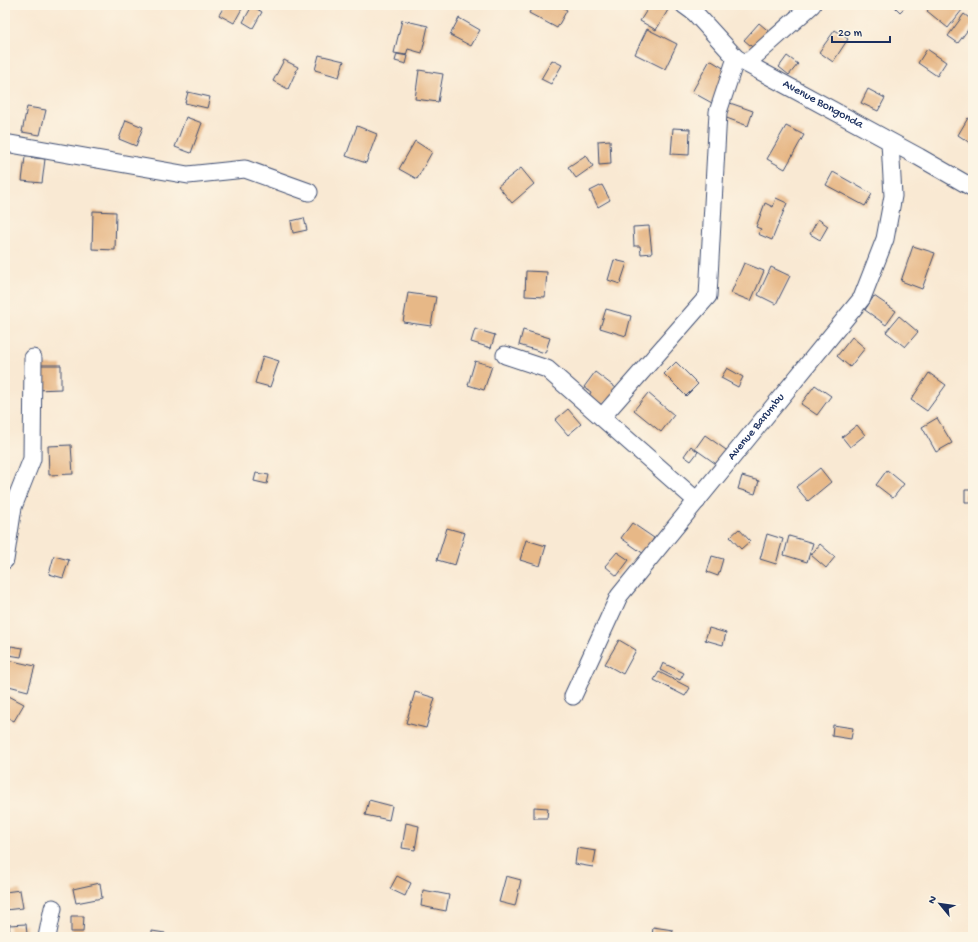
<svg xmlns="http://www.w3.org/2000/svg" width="978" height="942" font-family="'Gochi Hand',sans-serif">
  <rect width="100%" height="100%" fill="#fcf5e5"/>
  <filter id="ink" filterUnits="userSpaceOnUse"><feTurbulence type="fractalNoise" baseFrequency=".025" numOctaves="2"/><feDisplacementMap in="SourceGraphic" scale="8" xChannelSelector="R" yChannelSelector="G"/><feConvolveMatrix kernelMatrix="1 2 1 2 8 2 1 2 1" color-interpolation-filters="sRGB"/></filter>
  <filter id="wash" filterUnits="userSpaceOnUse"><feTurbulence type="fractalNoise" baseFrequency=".012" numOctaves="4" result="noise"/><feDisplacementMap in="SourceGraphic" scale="16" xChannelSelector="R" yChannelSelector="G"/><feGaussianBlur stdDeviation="0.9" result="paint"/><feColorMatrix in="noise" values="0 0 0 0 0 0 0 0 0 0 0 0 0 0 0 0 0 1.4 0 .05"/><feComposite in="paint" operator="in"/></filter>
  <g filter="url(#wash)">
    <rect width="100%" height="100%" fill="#f9e9d3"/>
    <g id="blocks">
      <path fill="#e7b887" d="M225,5H244L234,23L219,15Z
        M533,5H558L567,10L557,28L529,13Z
        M650,5H659L668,10L656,30L640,21Z
        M893,5H907L900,12Z
        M932,5H956L962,10L948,28L927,11Z
        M252,6L262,12L253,28L243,22Z
        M964,14L973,21V23L958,43L948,36Z
        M459,18L480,30L471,46L450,35Z
        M402,20L428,26L422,53L408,49L406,55L394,53Z
        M759,23L772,34L757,51L744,40Z
        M647,29L677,44L665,69L635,54Z
        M835,30L848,39L833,62L819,52Z
        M927,49L946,62L937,76L918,63Z
        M397,54L408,56L406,64L395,61Z
        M319,55L344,61L339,77L315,70Z
        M787,56L798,64L789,75L779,67Z
        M284,60L298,67L288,89L273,81Z
        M552,60L562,65L551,84L541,79Z
        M710,60L730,72L712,103L692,92Z
        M419,70L443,74L438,102L415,99Z
        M868,89L885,98L878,111L861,103Z
        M188,92L210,97L207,108L185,103Z
        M730,103L753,111L748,126L724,117Z
        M27,107L46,110L40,135L22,132Z
        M186,117L202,123L191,153L175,147Z
        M968,118L973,121V145L958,135Z
        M126,120L143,127L136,146L119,139Z
        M357,126L377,134L366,163L346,156Z
        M786,126L804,135L785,169L767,159Z
        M673,128L690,129L689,155L671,154Z
        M610,140L611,164L599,165L598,141Z
        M415,141L432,152L417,179L399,169Z
        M586,155L593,166L576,178L568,167Z
        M25,157L45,159L42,183L22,181Z
        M521,168L534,184L512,203L498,186Z
        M833,172L872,194L865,206L826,185Z
        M602,185L610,200L598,207L590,191Z
        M776,198L787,203L772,240L758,234L761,229L756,227L765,203L773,207Z
        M93,211L116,212L115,250L92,249Z
        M304,218L307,230L293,233L291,221Z
        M818,219L828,226L820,240L810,234Z
        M649,226L652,253L641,254L640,246H634L633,227Z
        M913,246L935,253L922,289L901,281Z
        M614,260L627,263L620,284L608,280Z
        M744,263L764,271L751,301L731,293Z
        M771,267L790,276L776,304L758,295Z
        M526,271L547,272L545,297L525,296Z
        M408,293L436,297L431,326L403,322Z
        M874,296L896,311L886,325L865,310Z
        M606,309L631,316L626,336L600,328Z
        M899,316L918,332L905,347L886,332Z
        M475,329L495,335L491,348L471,342Z
        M523,330L550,338L545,353L519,345Z
        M852,337L865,348L850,367L837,356Z
        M263,356L279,361L270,387L255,383Z
        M475,361L492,366L484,390L468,385Z
        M676,362L698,384L686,396L664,374Z
        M35,365H61V389L36,390Z
        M727,368L743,377L738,387L721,378Z
        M595,372L620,391L602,405L589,396L591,392L584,387Z
        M929,373L946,385L927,411L911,400Z
        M815,385L831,396L817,415L801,404Z
        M648,393L674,415L661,432L634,410Z
        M568,409L581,424L568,435L555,420Z
        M937,418L952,443L936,452L922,427Z
        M857,425L865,435L850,447L842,437Z
        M705,435L729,452L719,466L695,449Z
        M71,445L73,474L49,475L48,446Z
        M691,446L698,452L691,461L684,456Z
        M820,468L831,482L808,501L796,487Z
        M887,470L904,484L893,498L876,485Z
        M256,473L269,475L267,484L254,481Z
        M742,476L759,481L755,494L738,489Z
        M965,490H973V502H965Z
        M632,523L654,538L644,554L621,538Z
        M447,528L465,533L455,565L437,560Z
        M739,529L750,541L741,549L730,537Z
        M767,534L783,539L776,564L760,559Z
        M789,536L813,543L807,562L784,555Z
        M526,540L546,546L540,566L520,560Z
        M820,544L835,557L826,568L811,555Z
        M617,552L629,560L617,576L605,566Z
        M54,556L69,560L63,578L49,574Z
        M712,556L723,559L718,576L707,572Z
        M709,628L726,633L723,645L705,640Z
        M619,640L636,650L623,674L605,664Z
        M11,646L23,648L21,657L9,655Z
        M8,660L35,666L28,691L5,685V670Z
        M663,663L684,673L680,680L660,670Z
        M659,672L690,688L685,696L654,680Z
        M415,692L435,698L426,728L406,723Z
        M5,694L24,704L14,721L5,716Z
        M833,725L853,728L851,739L832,736Z
        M369,800L392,806L389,820L365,815Z
        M534,807L548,808L547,818H534Z
        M406,823L419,826L415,850L402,848Z
        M577,848L596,851L593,867L575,864Z
        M397,876L411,883L405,896L390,889Z
        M506,876L521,880L515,906L499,902Z
        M100,883L102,898L76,903L73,889Z
        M20,890L23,908L5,910V892Z
        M423,890L449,895L446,911L421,906Z
        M71,916H84L83,932H71Z
        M26,924L27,934L10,935L9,925Z
        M653,927L673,930L672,937H652Z
        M152,931L165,933V937H152Z"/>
    </g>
  </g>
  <g filter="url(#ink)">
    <use href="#blocks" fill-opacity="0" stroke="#3c4b70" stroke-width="1"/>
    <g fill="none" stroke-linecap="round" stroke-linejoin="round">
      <defs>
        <g id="street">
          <path id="s1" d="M684,5L695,13L736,58L919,157L973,188"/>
          <path d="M747,63L812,5"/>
          <path d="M5,143L188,175L245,169L309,192"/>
          <path d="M505,355L547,369L697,501"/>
          <path d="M602,417L708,296L718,112L736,58"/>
          <path d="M5,560L13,507L32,459L33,358"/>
          <path id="s2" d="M573,696L619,596L862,298L885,239L893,196L890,142"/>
          <path d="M47,937L53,908"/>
        </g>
      </defs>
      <use href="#street" stroke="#3c4b70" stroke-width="19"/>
      <use href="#street" stroke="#fff" stroke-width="17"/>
    </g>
  </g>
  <g text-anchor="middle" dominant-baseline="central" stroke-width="3" stroke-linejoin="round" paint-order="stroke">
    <g font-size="12" fill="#1b2f5e" stroke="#fcf5e5">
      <text stroke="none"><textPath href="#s1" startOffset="173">Avenue Bongonda</textPath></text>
      <text stroke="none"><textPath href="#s2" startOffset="328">Avenue Barumbu</textPath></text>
    </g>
  </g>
  <rect width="978" height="942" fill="none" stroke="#fcf5e5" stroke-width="20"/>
  <g transform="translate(940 904) rotate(299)" stroke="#fcf5e5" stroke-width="3" paint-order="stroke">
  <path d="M0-3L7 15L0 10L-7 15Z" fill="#1b2f5e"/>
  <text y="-6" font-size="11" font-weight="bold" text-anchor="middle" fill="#1b2f5e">N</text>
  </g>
  <path d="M832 36v6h58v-6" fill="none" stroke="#1b2f5e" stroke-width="2"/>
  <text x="838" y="36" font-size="12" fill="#1b2f5e" stroke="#fcf5e5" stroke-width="3" paint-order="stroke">20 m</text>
</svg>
